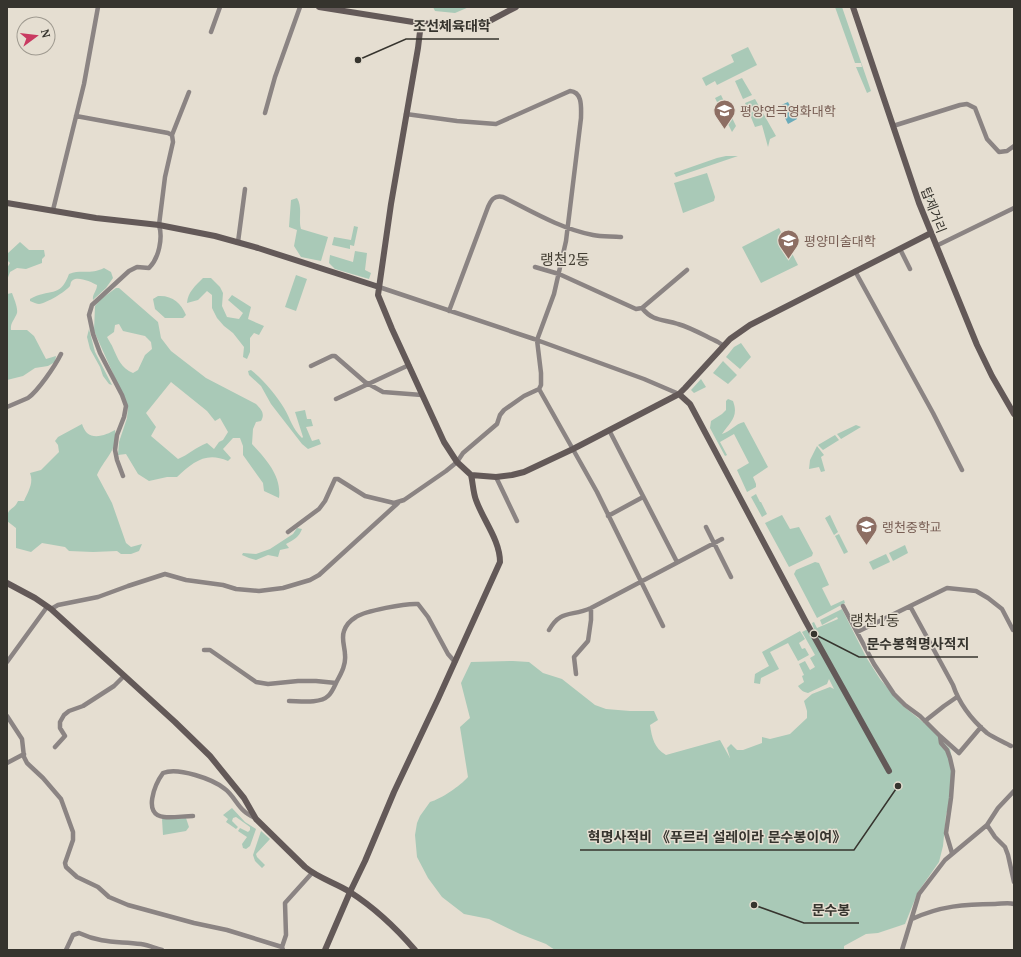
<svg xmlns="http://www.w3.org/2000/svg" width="1021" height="957" font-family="'PT Serif','Noto Sans KR',serif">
  <rect width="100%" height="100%" fill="#e5ded1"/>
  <path fill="#a9c9b7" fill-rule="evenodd" d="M433,7H469L455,13L435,11Z
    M835,7H842L871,91L867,93L856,67H862L861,63H855Z
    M748,47L757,65L717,85L715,81L706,86L702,78L734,62L731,55Z
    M742,78L752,95L743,99L735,81Z
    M721,95L736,126L732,132L715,98Z
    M755,99L776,136L770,139L768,147L762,125L755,127L745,103Z
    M726,156H738L676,177L674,173L717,158Z
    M707,173L715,197L714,201L683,213L674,183Z
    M928,190L934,206L930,207L925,191Z
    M297,198C303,208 298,219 301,229L328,237L321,261L301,257L294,246L297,230L289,227L291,200Z
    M354,226L358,227L354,246L350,245V249L332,245L334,237L351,240Z
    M779,228L798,265L761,283L742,247Z
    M20,242L29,250H44L45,256L42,259V263L26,269L17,268L10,272L7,280V268L10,263L7,260V254Z
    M355,251L367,253L365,270L371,273L369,279L335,269L329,263L330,255L353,262Z
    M104,268L111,272L113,278L106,288L93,300C92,294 97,291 97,285C92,282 78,276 73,280C70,282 71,284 70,286C65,292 47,303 39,304C37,304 33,302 30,301V299C49,288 60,299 69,274C81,269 90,275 104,268Z
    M296,275L307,279L296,311L285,307Z
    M203,278H211L220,287L223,293L222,306L227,317L239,319L243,313L228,300L232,295L251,307L248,319L264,326L259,335L254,333L250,338V352L247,359L243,357L244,347L233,333L224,326L217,318L212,308V295L207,291L198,300L187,303C188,292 195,286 203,278Z
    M116,288H119L158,322L161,338L171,351L206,378L256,404C262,410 265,414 261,421L256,422L253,429L252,444C266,459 282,476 279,498L264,491L263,483L243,455V446L240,438H233L223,449L231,458L228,461C206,451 193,462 177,477H167L149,481L138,474L126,454L118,455L119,442L127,418L128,407L94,331L95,306L101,299ZM119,324L123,331L145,336L151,342L152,349L145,355L138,370L133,373C121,368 118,359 113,348C112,345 109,341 107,337L114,332L115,325ZM171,382L207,411L215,421L220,418L228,432L223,440L219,442L214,449L207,443C196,447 188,455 178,459L151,436L156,427L146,413Z
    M12,293C14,299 18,307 17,313C15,319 10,323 11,330H27L34,336L46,359L56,356L55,362L48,366L35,368L23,376L7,380V294Z
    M158,296C172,295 181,303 186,315L183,318H165L155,309L153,299Z
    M89,329L95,352L112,385L109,384L103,376L100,367L90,349L87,337Z
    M741,343L751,357L740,369L726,357L734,347Z
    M723,361L737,375L728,384L713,373Z
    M251,370C263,379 277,396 284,408C291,420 292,428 302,438L303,437L295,412L305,410L307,419H311L313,426L306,427L312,441L319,439L321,444L308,449L302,444L271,404L261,386L249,375L248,371Z
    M701,379L706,387L694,393L691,390Z
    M728,399L733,401C739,417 730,422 722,434C731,431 735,424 744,422L768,467L753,477L756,484V487L747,492L737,470L749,463L734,434L720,442L727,455L725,456L710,428L711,421L722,414L726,410V401Z
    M82,424C83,427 85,431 87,433C95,440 108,434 115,430C119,449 104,459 97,475L112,503L126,543L131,547L142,544L139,551L131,554H121L117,551L93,552L69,551L65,547L42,543L31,552L16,548V528L7,521C7,506 13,512 18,501H24C28,492 34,483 30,473L41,470L59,452L58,445L55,441L58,437Z
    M856,425L861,427L841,439L837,434Z
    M835,435L839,440L823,450L818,445Z
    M817,446L824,455L821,457L825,471L821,472L819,467L809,469L810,460Z
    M756,494L760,502H761L767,514L762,517L751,497Z
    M782,515L790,529L799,527L813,553L812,556L789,567L765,523Z
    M830,515L838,532L834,535L825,518Z
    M297,528L302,529C299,537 294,540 286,544L289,548L280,550L278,557L268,555L256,560L249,558L242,555L243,553L256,554L270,549L293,534Z
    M839,534L848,552L844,554L835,536Z
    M905,545L908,553L893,561L889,553Z
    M886,554L890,562L873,570L869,562Z
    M815,562L819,563L829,585L822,588L831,606L844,600L845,603L817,618L794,574L796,570Z
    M842,609L866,657L880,679L902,705L929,727L950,749L952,758V796L946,815L943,846L939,862L918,892L905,924L878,933L866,934L844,946V950H555L546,944L520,934L489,919L464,914L442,897L428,878L417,857L415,835L417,823L420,816L430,802C441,799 460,786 468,777L460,727L470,718L461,683L471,662L513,661L529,662L543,673L562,679L595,705L606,709L630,711H654L658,720L650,725C652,738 654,748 666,755L720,740L730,758L727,748L731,744L737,750H743L762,743V737L770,739L790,734L807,718V711L804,701L812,694L830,687L834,689L829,679L827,684L808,693C803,692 801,690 798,686L804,682L802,676L804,675L799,664L805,661L810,670L815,667L810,658L815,655L802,632L808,629L810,631L814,629L812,623L814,622L817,628L838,619L837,617L822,625L820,620Z
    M800,631L805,639L799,643L802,649L805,648L809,655L798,661L788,643L770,652L779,669L761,678L760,684L754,683L755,674L769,666L762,652Z
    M232,808L245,822L256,829L250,846L246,849L243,848L242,844L247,837L238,831L240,828L248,832L250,830V827L236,817L233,818L232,821L238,827L236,829L226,822L228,819L223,815Z
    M186,818L189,827L186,831L163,835L162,819Z
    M261,831L270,839L256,854L257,857L265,865L262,868L255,861L253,855Z"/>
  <path fill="#6bacba" d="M788,102L797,119L788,124L779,106Z"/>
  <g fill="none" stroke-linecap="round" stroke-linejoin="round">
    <path stroke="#8b8483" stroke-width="4.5" d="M211,32L220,7
      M265,113L275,77L300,7
      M76,116L168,133L172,135L173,142L165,177L159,225C163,238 159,258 149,268L137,267L129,271L92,305L89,315L93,334L100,353L122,395L126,406L124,417L117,435L115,450L117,460L123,476
      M893,126L960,105L967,104L975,108L987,139L999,152L1007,151L1014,146
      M172,135L189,92
      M53,210L84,84L98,7
      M238,242L245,189
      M936,246L1014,208
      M900,249L910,269
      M535,267L559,274L636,309L642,308L687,270
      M855,271L933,413L962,470
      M379,287L534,339L644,379L679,394
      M642,308C653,322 664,319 678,324C692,328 705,336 718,342L724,346
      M449,311L488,207C491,200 494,195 503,197C531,211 561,229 593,235C602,237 612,236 621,237
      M311,366L332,356H335L365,382L383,392L422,395
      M539,389L597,492L663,626
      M336,399L409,365
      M7,407C14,404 21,401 28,398C38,391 55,366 61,354
      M609,430L677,562
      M496,477L517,521
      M608,516L643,497
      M706,527L731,577
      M288,532L319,509L325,501L335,479H338L365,496L394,503L404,500L446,471L457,462L463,453L497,424L500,415L504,410L524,396L539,389L541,385V373L537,340L554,294L566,241L581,118C581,108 583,92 570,91L496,124L457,121L406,114
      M843,606L874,664L894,694L905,705L920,716L940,736L941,743L947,750L950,758L953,771L951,798L946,833L952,853
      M910,606L953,685C959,703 972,720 987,733C994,738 1004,742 1011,746
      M51,609L58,605L98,597L128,586L165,574L186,580L223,585L236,589L259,591L283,588L310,580L319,575L398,503
      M549,630C561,609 571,617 591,608L722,539
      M857,632L947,588L976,591L988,598L1002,609L1013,630
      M204,650H210L256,682L268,684L298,681H316L336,683
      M7,662L47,607
      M576,674L574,657L588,641L591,620V608
      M289,701C299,701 320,704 328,696C332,693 335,685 337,681C342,672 346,664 345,655C345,647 341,639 344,631C346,625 351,620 356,617C365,611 406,603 418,604L428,617L448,654L455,662
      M7,716L22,739L24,757L27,763L43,778L61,799L73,832V840L65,863L66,867L77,877L98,887L109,897L128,905L194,923L227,930L282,947
      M925,721L944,706L957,697
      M940,736L959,753L981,727
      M55,747L65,736L60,728V722L64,715L69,711L83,706L114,686L124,676
      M7,763L24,754
      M193,816C184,816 173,818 164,817C142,815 155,784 163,773C178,767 213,779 225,789C233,795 237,805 244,811C247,814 251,816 255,818
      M987,825L995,837L1005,847L1008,855L1014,882
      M912,919C940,906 965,904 995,904C1001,904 1008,902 1014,904
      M66,950L73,935L79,933C103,944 117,941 141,944C148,945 155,948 162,950
      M283,950L282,947L286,935L285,903L312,873
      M902,950L919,894L945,860L987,825L998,808L1014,791"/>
    <path stroke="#635958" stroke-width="6" d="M319,7L413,22L464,28L480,26L516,7
      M853,7L919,203L977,345L992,376L1014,414
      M421,23L418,48L391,204L378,295L392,329L444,442L457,462L471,475L496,477L512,475L524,472L573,449L679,394L685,388L730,339L750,325L931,233
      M7,203L96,218L159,225L215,236L258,248L379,287
      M679,394L690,404L806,622L889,771
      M7,583L35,598L51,609L175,722L210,756L244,798L256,819L305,867C318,878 336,883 350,892C375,908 396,928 415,950
      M325,950L350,892L365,861L394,792L438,699L500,562C500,540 483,520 476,500C473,492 473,483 471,475"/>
  </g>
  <defs>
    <symbol id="university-pin" viewBox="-11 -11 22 30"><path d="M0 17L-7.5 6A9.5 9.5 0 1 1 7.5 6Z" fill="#8d6e63" stroke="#e5ded1"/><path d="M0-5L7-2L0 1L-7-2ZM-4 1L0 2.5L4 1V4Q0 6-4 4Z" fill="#fff"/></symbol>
    <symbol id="school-pin" viewBox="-11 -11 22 30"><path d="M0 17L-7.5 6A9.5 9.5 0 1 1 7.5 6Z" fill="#8d6e63" stroke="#e5ded1"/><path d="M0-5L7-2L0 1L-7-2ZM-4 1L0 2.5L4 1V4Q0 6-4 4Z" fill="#fff"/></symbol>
  </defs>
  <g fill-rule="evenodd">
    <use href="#university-pin" x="712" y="98" width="25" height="34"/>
    <use href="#university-pin" x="776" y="228" width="25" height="34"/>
    <use href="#school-pin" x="854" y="514" width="25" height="34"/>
  </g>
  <g text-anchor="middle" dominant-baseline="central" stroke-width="3" stroke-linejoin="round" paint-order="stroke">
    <g font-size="13" fill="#785e54" stroke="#e5ded1" text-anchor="start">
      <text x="740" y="111">평양연극영화대학</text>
      <text x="804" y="241">평양미술대학</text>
      <text x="882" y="527">랭천중학교</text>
    </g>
    <g font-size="13" fill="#36342e" stroke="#e5ded1">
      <text transform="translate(934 210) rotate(69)">탑제거리</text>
    </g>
    <g font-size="15" fill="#443f34" stroke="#e5ded1">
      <text x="565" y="259">랭천2동</text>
      <text x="875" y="620">랭천1동</text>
    </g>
  </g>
  <path fill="none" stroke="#36342e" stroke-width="1.5" d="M358 60L406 39H499M814 634L859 657H978M898 786L854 850H580M754 905L804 923H859"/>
  <g fill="#36342e" stroke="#e5ded1" stroke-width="1.5">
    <circle cx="358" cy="60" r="4"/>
    <circle cx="814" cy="634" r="4"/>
    <circle cx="898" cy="786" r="4"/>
    <circle cx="754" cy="905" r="4"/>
  </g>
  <g font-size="14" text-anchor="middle" font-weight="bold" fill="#36342e" stroke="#e5ded1" stroke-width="3" stroke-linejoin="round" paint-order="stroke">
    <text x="452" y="31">조선체육대학</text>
    <text x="918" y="649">문수봉혁명사적지</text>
    <text x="717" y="842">혁명사적비 《푸르러 설레이라 문수봉이여》</text>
    <text x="831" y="915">문수봉</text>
  </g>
  <rect width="1021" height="957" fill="none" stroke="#36342e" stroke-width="16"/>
  <g transform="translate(36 36) rotate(75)"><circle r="19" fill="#e5ded1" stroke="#9f9a90"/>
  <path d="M0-3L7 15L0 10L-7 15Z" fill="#c93a61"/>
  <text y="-6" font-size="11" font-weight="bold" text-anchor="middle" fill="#36342e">N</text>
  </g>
</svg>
